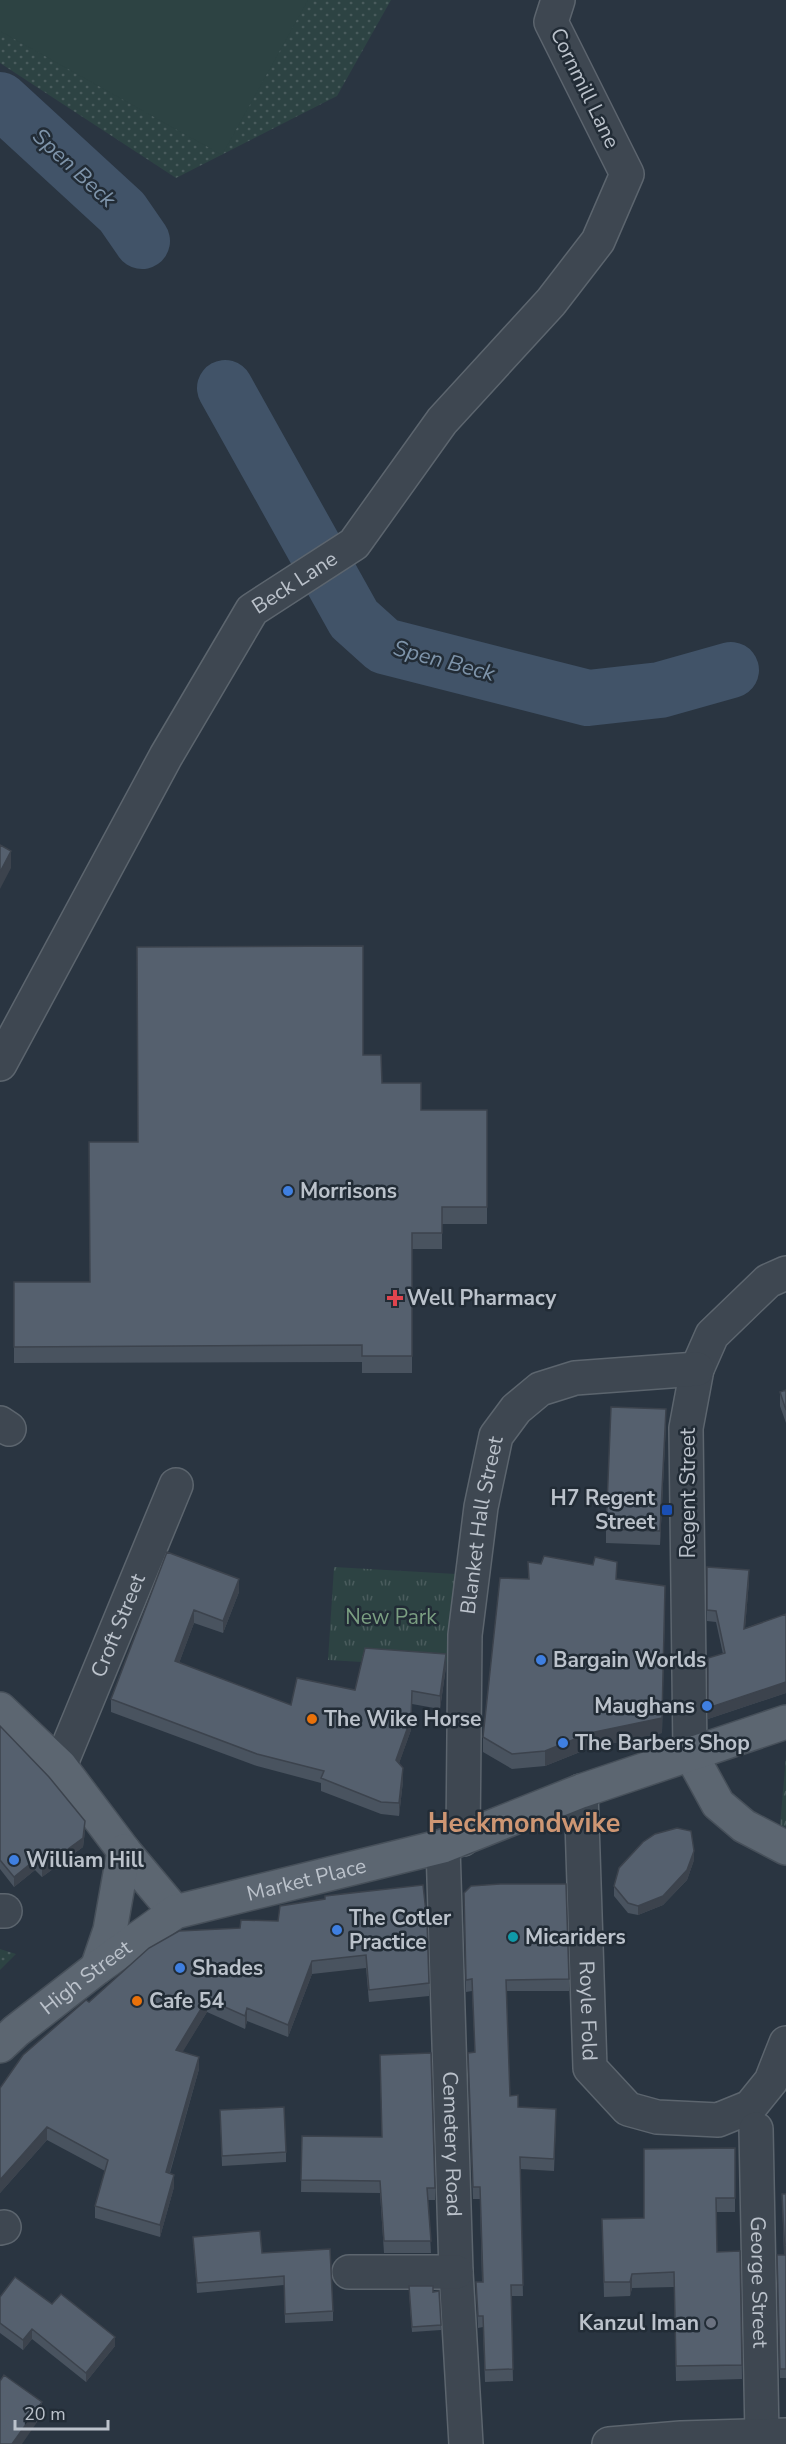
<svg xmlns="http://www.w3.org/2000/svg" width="786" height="2444" font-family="'Nunito Sans',sans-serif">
  <defs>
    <pattern id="grass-dots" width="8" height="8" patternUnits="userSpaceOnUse" patternTransform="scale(1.5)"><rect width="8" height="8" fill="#2d4343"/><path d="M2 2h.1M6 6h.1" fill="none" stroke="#4a5c5d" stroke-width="1.8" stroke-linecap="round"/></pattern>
    <pattern id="park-tufts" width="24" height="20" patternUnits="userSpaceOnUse" patternTransform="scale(1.5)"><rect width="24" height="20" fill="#2d4343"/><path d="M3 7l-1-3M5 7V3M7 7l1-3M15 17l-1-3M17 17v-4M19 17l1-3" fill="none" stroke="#4a5c5d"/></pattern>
  </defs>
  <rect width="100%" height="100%" fill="#2a3541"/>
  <path fill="url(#grass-dots)" d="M0,0H391L337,96L176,178L0,63Z
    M0,1949L16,1954L0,1970Z"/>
  <path fill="url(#park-tufts)" d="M334,1567L456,1574L446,1667L328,1660Z
    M786,1756V1827L780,1826Z"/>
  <path fill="#2d4343" d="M0,0H308L222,155L0,31Z"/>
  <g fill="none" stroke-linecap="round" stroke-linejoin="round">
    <path stroke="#415368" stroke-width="56" d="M0,100L122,212L142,241
      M225,388L354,619L384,646L588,698L660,690L731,670"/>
    <defs>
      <g id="minor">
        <path id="s1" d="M0,1064L166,756L252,610L354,544L442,421L551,302L598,241L627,174L551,22L558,0"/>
        <path d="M0,1423L9,1429"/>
        <path d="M690,1753L686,1428L697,1369L712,1335L768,1281L786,1273"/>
        <path id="s2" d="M60,1766L176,1485"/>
        <path id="s3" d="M581,1791L590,2068L628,2109L657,2117L718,2120L750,2107L771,2081L786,2043"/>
        <path id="s4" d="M463,1839L465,1635L481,1507L496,1436L516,1409L540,1389L575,1378L697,1369"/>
        <path id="s5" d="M443,1846L456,2272L466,2444"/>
        <path d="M0,1911H5"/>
        <path id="s6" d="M756,2129L762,2435"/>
        <path d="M0,2228L4,2227"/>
        <path d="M349,2272H456"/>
        <path d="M609,2444L681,2438L786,2435"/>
      </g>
      <g id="major">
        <path d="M0,1709L60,1766L124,1851L175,1912"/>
        <path d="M690,1753L718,1804L744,1826L786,1848"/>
        <path d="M97,1968L110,1930L124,1851"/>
        <path id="s7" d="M0,2046L16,2031L97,1968L175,1912L443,1846L581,1791L786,1722"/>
      </g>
    </defs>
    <use href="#minor" stroke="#5c656e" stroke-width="36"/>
    <use href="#major" stroke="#47505a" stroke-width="36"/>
    <use href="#minor" stroke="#3e4751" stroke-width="33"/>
    <use href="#major" stroke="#5c6671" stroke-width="33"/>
  </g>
  <path fill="#49535f" d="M363,1055L382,1083L421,1110H487V1224H442V1249H412V1373H362V1362L14,1363V1282H90L138,1142Z
    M786,1390V1423L780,1406V1392Z
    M666,1423L660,1545L606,1543V1529Z
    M167,1552L239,1592L223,1633L194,1623L179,1663L291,1705L355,1690L446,1667L440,1709L412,1704L411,1730L399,1763L403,1781L399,1816L381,1814L321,1791V1783L257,1766L111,1712V1699Z
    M528,1562L617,1579L665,1601L662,1733L590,1748L545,1766L512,1769L483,1752V1737L528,1579Z
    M707,1567L749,1581L745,1628L786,1614V1693L708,1719V1658L723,1654L716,1622L707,1621Z
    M0,1726L85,1831L83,1847L42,1877L35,1870L14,1887L0,1869Z
    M694,1860L687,1880L663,1905L638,1915L628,1913L614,1896V1886Z
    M464,1905L569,1979V1991H506L510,2096L518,2107L556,2121L554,2171L520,2169L523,2296H511L513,2381L485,2382L483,2327L478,2328L476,2282H482L480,2199H473L468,2064L475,2052L472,1991L466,1992Z
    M280,1906L429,1983V1996L369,2002L366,1968L312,1974L288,2037L247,2021L245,2029L207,2012L182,2052L199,2069L170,2173L174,2187L160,2237L95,2218V2206L105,2171L47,2140L0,2193V2088L89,2002L240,1928L278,1921Z
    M220,2110L286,2152V2162L222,2166Z
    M302,2136L435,2188V2200H428L431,2253H384L380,2193L301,2192Z
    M735,2148V2212H716L717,2252L740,2251L742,2379L676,2381L674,2287L632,2288L630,2296L604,2297L602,2219L644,2218Z
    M782,2194H786V2378H780L777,2255H784Z
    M193,2237L262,2253L333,2311V2321L285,2323L284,2285L197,2293Z
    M409,2291H439L441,2330L412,2332Z
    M0,2297L52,2304L115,2346L86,2382L32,2339L23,2350L0,2333Z"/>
  <path fill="#3c434d" d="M11,851V868L0,889V872Z
    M666,1409V1423L660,1545V1531Z
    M749,1570V1581L744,1640V1629Z
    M239,1579V1592L223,1633V1621Z
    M665,1601L662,1733L590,1748L545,1766V1751Z
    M194,1610V1623L175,1674V1661Z
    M446,1654V1667L440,1709V1696Z
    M786,1682V1693L708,1719V1708Z
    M412,1691L411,1730L396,1772V1760Z
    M403,1768V1781L399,1816V1803Z
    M85,1821V1831L83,1847L42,1877V1868Z
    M694,1851V1860L687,1880L663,1905L638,1915V1906Z
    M35,1860V1870L14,1887V1877Z
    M312,1961V1974L288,2037V2025Z
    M207,1999V2012L176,2063V2050Z
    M247,2008V2021L245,2029V2016Z
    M199,2057V2069L166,2185V2172Z
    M47,2127V2140L0,2193V2180Z
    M174,2175V2187L160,2237V2225Z
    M632,2274V2288L630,2296V2282Z
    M32,2329V2339L23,2350V2340Z
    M115,2337V2346L86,2382V2373Z
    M42,2402V2415L22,2444H12Z"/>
  <path fill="#55606e" stroke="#3c434d" stroke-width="1.5" d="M0,845L11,851L0,872Z
    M363,946V1055H381L382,1083H421V1110H487V1207H442V1233H412V1356H362V1345L14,1347V1282H90L89,1142H138L137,947Z
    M786,1390V1410L780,1392Z
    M611,1407L666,1409L660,1531L606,1529Z
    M167,1552L239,1579L223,1621L194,1610L175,1661L291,1705L297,1678L355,1690L365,1648L446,1654L440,1696L412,1691L411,1718L396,1760L403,1768L399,1803L381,1802L321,1778L324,1771L257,1754L111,1699Z
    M544,1556L593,1565L595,1557L617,1562L616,1579L665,1586L662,1718L590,1733L545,1751L512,1754L483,1737L500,1578L529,1579L528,1562L541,1564Z
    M707,1567L749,1570L744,1629L786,1614V1682L708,1708V1658L725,1653L716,1611L707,1610Z
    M0,1726L49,1777L85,1821L83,1838L42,1868L35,1860L14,1877L0,1860Z
    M677,1828L691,1831L694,1851L687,1870L663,1896L638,1906L628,1903L614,1886L619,1868L643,1842L655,1834Z
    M500,1884H566L569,1979L506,1980L510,2096L518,2095V2107L556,2109L554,2159L520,2157L523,2285H511L513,2369L485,2370L483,2316H478L476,2282H483L480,2187H473L468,2053L475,2052L472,1979L466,1980L464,1893L471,1886Z
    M423,1885L427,1921L429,1983L369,1990L366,1955L312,1961L288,2025L247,2008L245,2016L207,1999L176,2050L199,2057L166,2172L174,2175L160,2225L95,2206L108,2160L47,2127L0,2180V2088L23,2055L86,2000L89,2002L149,1948L179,1931L240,1928L241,1920L278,1921L280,1906L325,1899V1896Z
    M431,2053L435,2188H427L431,2241H384L380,2181L301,2180L302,2136L382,2137L380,2055Z
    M284,2107L286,2152L222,2156L220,2110Z
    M735,2148V2198H716L717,2252L740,2251L742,2365L676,2366L674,2272L632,2274L630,2282H604L602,2219L644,2218V2149Z
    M782,2194H786V2369H780L777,2255H785Z
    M260,2231L262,2253L330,2249L333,2311L285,2314L284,2276L197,2283L193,2237Z
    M15,2277L52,2304L61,2294L115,2337L86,2373L32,2329L23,2340L0,2323V2297Z
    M409,2286H433V2292L439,2291L441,2325L412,2327Z
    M4,2375L42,2402L12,2444H0V2381Z"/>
  <g fill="#3f7fe0" stroke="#222c36" stroke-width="2">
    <circle cx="288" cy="1191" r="6"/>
    <circle cx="541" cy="1660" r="6"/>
    <circle cx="707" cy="1706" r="6"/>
    <circle cx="563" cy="1743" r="6"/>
    <circle cx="14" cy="1860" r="6"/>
    <circle cx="337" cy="1930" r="6"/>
    <circle cx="180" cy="1968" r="6"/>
  </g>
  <path fill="#e0444e" stroke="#222c36" stroke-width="2" d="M392 1289h6v6h6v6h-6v6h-6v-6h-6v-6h6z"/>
  <rect fill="#1a4fb4" stroke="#222c36" stroke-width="2" x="661" y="1504" width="12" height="12" rx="3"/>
  <g fill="#e8710a" stroke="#222c36" stroke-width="2">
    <circle cx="312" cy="1719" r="6"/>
    <circle cx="137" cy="2001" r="6"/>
  </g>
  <circle fill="#0f9aa8" stroke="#222c36" stroke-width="2" cx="513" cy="1937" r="6"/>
  <circle fill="#6b7280" stroke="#222c36" stroke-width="2" cx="711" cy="2323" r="6"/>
  <g text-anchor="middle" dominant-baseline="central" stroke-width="5" stroke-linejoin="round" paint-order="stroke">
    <g font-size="21" fill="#bbc2cb" stroke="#222c36">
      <text transform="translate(585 88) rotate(64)">Cornmill Lane</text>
      <text stroke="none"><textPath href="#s1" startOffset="570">Beck Lane</textPath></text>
      <text transform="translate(688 1493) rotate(-90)">Regent Street</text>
      <text stroke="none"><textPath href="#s4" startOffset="315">Blanket Hall Street</textPath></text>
      <text stroke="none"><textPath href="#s2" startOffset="152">Croft Street</textPath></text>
      <text stroke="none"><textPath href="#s7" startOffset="356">Market Place</textPath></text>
      <text stroke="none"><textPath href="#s7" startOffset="110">High Street</textPath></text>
      <text stroke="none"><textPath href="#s3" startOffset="220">Royle Fold</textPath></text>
      <text stroke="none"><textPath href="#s5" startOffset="298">Cemetery Road</textPath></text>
      <text stroke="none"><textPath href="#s6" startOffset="153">George Street</textPath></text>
    </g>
    <g font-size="21" font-weight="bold" fill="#bbc2cb" stroke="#222c36" text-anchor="start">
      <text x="300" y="1191">Morrisons</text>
      <text x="407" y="1298">Well Pharmacy</text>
      <text x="655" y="1498" text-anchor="end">H7 Regent<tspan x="655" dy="24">Street</tspan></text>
      <text x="553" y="1660">Bargain Worlds</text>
      <text x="695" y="1706" text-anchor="end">Maughans</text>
      <text x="324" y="1719">The Wike Horse</text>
      <text x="575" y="1743">The Barbers Shop</text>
      <text x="26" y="1860">William Hill</text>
      <text x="349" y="1918">The Cotler<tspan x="349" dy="24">Practice</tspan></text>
      <text x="525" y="1937">Micariders</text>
      <text x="192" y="1968">Shades</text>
      <text x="149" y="2001">Cafe 54</text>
      <text x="699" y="2323" text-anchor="end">Kanzul Iman</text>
    </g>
    <g font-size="21" fill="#7b9f82" stroke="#222c36">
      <text x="391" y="1617">New Park</text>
    </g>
    <g font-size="22" font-style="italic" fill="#7e94aa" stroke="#222c36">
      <text transform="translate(74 168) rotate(43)">Spen Beck</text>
      <text transform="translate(444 661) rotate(15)">Spen Beck</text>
    </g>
    <g font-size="27" font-weight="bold" fill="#ce9673" stroke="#222c36">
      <text x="524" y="1823">Heckmondwike</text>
    </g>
  </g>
  <path d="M15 2420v9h93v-9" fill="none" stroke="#bbc2cb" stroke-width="3"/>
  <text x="24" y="2420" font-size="18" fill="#bbc2cb" stroke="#222c36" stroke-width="4.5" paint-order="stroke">20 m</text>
</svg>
